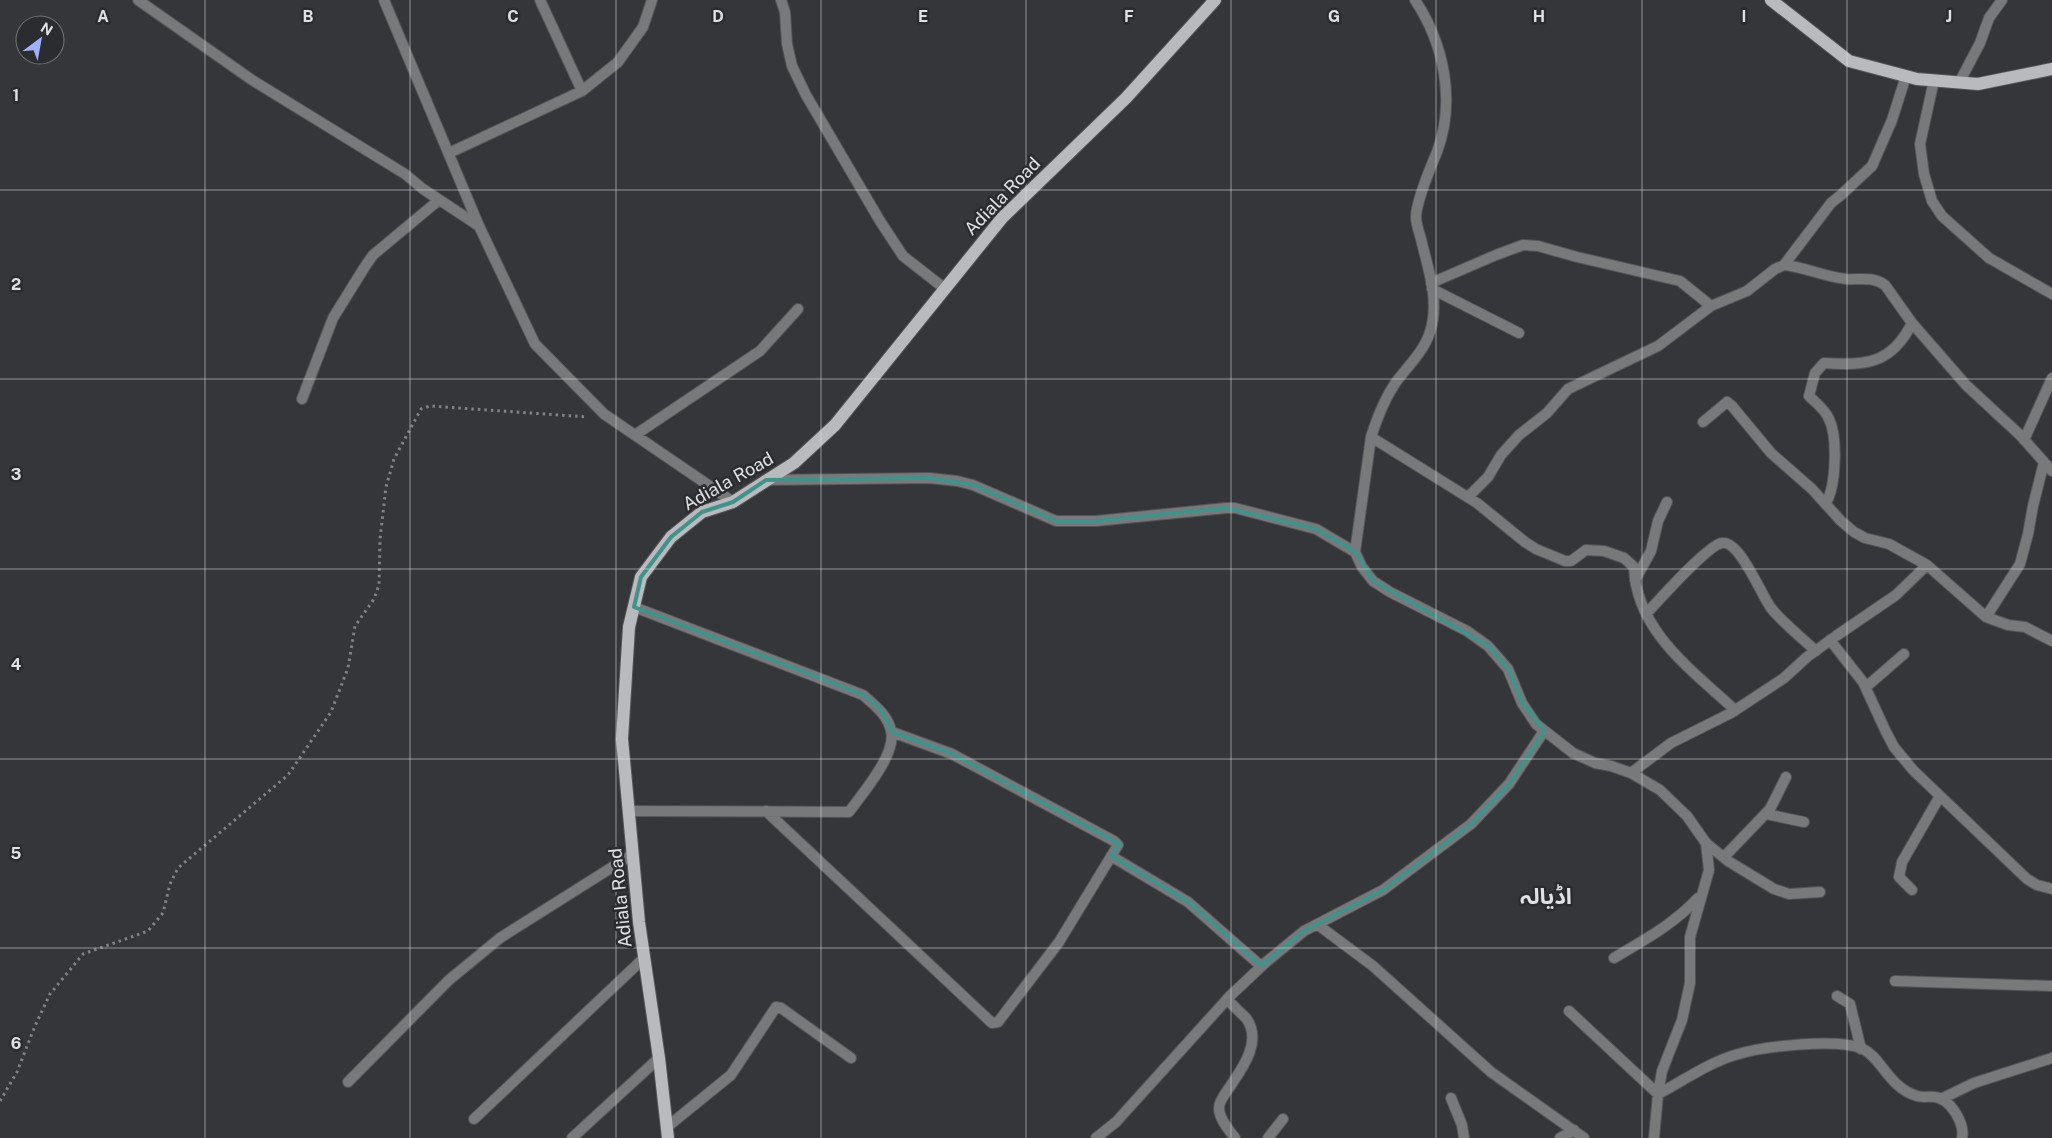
<svg xmlns="http://www.w3.org/2000/svg" width="2052" height="1138" font-family="'Public Sans','Noto Sans Arabic',sans-serif">
  <rect width="100%" height="100%" fill="#35363a"/>
  <g fill="none" stroke-linecap="round" stroke-linejoin="round">
    <defs>
      <path id="minor" d="M138,0L252,80L405,174L423,189L479,226
        M384,0L479,226L535,344L604,414L733,502
        M540,0L582,91
        M781,0L785,12L787,44L792,66L806,95L880,221L903,256L944,288
        M1415,0C1444,44 1456,101 1437,152C1431,166 1416,203 1416,217C1416,224 1419,232 1421,239C1428,269 1440,301 1430,332C1424,351 1408,366 1396,382C1385,398 1377,418 1371,437L1355,552L1362,567L1373,581L1390,592L1467,631L1488,646L1508,669L1522,703L1536,724L1573,753L1595,763L1611,766L1631,773L1660,790L1687,816L1706,843L1728,861L1774,889L1789,894L1820,892
        M1934,80L1920,144L1924,174L1932,201L1942,216L1989,258L2052,294
        M1959,83L1980,43L1989,18L2002,0
        M449,153L582,91L618,62L643,27L652,0
        M1784,265L1831,203L1841,195L1872,166L1892,120L1906,76
        M1431,283L1496,255L1523,245L1538,246L1577,257L1680,281L1711,306
        M1432,289L1519,333
        M302,399L333,318L364,268L373,255L439,200
        M1703,422L1727,402L1732,406L1771,453L1812,489L1841,521L1854,532L1865,538L1889,544L1927,565L1986,617L2008,625L2025,627L2052,641
        M635,435L760,351L798,309
        M1371,437L1477,503L1525,542L1536,549L1565,561H1571L1586,550L1604,551L1624,558L1634,567C1636,631 1692,670 1735,710
        M2024,440L2052,378
        M766,480L929,478L957,481L973,485L1056,521H1096L1226,508H1235L1316,529L1355,552
        M1468,497L1488,477L1501,455L1519,435L1547,413L1568,389L1658,346L1711,306L1747,291L1775,269L1784,265C1805,267 1825,277 1846,279C1861,280 1872,276 1885,285L1912,323L1966,385L2020,435L2052,471
        M1826,503C1836,486 1838,437 1829,419C1825,409 1816,403 1809,396L1815,373L1824,363C1865,366 1892,364 1912,323
        M1635,580L1651,551L1658,521L1667,502
        M1646,614C1658,601 1708,545 1722,543C1740,540 1761,595 1771,608C1784,624 1801,637 1816,651
        M1986,617L2020,564L2028,534L2033,506L2044,462
        M1830,640L1863,682L1886,732L1894,747L1913,770L2027,879L2037,885L2052,889
        M1866,687L1904,654
        M1631,773L1671,743L1731,713L1784,678L1807,657L1836,636L1896,595L1927,565
        M628,811L849,812C862,794 897,754 891,731C888,715 874,705 863,695L634,607
        M766,811L992,1023L998,1022L1059,942L1118,845L1114,841L952,754L892,732
        M1766,814L1804,822
        M1111,856L1188,902L1261,966
        M1724,857L1770,809L1786,777
        M1912,890L1899,877L1902,862L1940,796
        M1318,925L1373,966L1491,1072L1584,1138
        M1614,958C1644,940 1674,924 1698,898
        M1895,981L2052,986
        M1837,996L1850,1004L1861,1049
        M1227,999C1233,1006 1240,1012 1246,1018C1263,1041 1242,1069 1229,1088C1225,1094 1219,1101 1219,1108C1219,1119 1229,1130 1235,1138
        M1569,1011L1658,1094C1683,1081 1708,1063 1735,1055C1763,1046 1837,1038 1863,1049C1882,1058 1888,1087 1917,1096C1923,1098 1930,1096 1935,1097C1951,1099 1965,1124 1962,1138
        M348,1082L449,980L500,938L633,854
        M1451,1098L1462,1125L1464,1138
        M1941,1099L1974,1083L2052,1058
        M474,1119L644,958
        M667,1127L731,1075L776,1007L781,1008L851,1058
        M572,1138L659,1058
        M1096,1138L1116,1122L1230,996L1265,963L1304,931L1383,890L1471,824L1509,784L1544,731
        M1268,1138L1283,1119
        M1560,1138L1574,1130
        M1654,1138L1658,1094L1662,1071L1682,1020L1690,983V937L1709,870L1706,843"/>
      <path id="primary" d="M1771,0L1849,61L1917,79L1978,84L2052,69
        M668,1138L659,1058L639,922L622,739L629,627L641,577L671,537L702,512L733,502L794,463L835,425L1002,218L1126,98L1215,0"/>
    </defs>
    <use href="#minor" stroke="#545558" stroke-width="12"/>
    <use href="#primary" stroke="#545558" stroke-width="14"/>
    <path stroke="#818285" stroke-width="3" stroke-dasharray="2.5 4" stroke-linecap="butt" d="M0,1101L17,1072L35,1026L50,994L83,954L148,931L163,913L170,884L178,868L288,775L331,712L348,668L355,626L374,599L379,585L380,539L386,487L394,459L421,409L430,406L473,409L588,417"/>
    <use href="#minor" stroke="#78797b" stroke-width="10"/>
    <use href="#primary" stroke="#b9babe" stroke-width="12"/>
  </g>
  <path fill="none" stroke="#43918b" stroke-width="4" stroke-linejoin="round" d="M929,478L973,485L1056,521H1096L1226,508L1316,529L1355,552L1373,581L1488,646L1508,669L1522,703L1544,731L1509,784L1471,824L1383,890L1304,931L1261,966L1188,902L1111,856L1119,844L952,754L892,732L880,709L863,695L634,607L641,577L671,537L702,512L733,502L766,480Z"/>
  <path fill="none" stroke="#e0e1e3" stroke-width="1" stroke-opacity="0.55" d="M205,0V1138M410,0V1138M616,0V1138M821,0V1138M1026,0V1138M1231,0V1138M1436,0V1138M1642,0V1138M1847,0V1138M0,190H2052M0,379H2052M0,569H2052M0,759H2052M0,948H2052"/>
  <g text-anchor="middle" dominant-baseline="central" stroke-width="5" stroke-linejoin="round" paint-order="stroke">
    <g font-size="18" fill="#e0e1e3" stroke="#2b2c30">
      <text transform="translate(1002 196) rotate(-46)">Adiala Road</text>
      <text transform="translate(728 481) rotate(-29)">Adiala Road</text>
      <text transform="translate(620 898) rotate(-96)">Adiala Road</text>
    </g>
    <g font-size="22" font-weight="bold" fill="#e0e1e3" stroke="#2b2c30">
      <text x="1546" y="896">اڈیالہ</text>
    </g>
  </g>
  <g font-size="16" text-anchor="middle" font-weight="bold" fill="#e0e1e3" stroke="#2b2c30" stroke-width="5" stroke-linejoin="round" paint-order="stroke">
    <text x="103" y="22">A</text>
    <text x="308" y="22">B</text>
    <text x="513" y="22">C</text>
    <text x="718" y="22">D</text>
    <text x="923" y="22">E</text>
    <text x="1129" y="22">F</text>
    <text x="1334" y="22">G</text>
    <text x="1539" y="22">H</text>
    <text x="1744" y="22">I</text>
    <text x="1949" y="22">J</text>
    <text x="16" y="101">1</text>
    <text x="16" y="290">2</text>
    <text x="16" y="480">3</text>
    <text x="16" y="670">4</text>
    <text x="16" y="859">5</text>
    <text x="16" y="1049">6</text>
  </g>
  <g transform="translate(40 40) rotate(32)"><circle r="24" fill="#2b2c30" stroke="#737478"/>
  <path d="M0-4L9 19L0 12L-9 19Z" fill="#a1b2fd"/>
  <text y="-8" font-size="14" font-weight="bold" text-anchor="middle" fill="#e0e1e3">N</text>
  </g>
</svg>
